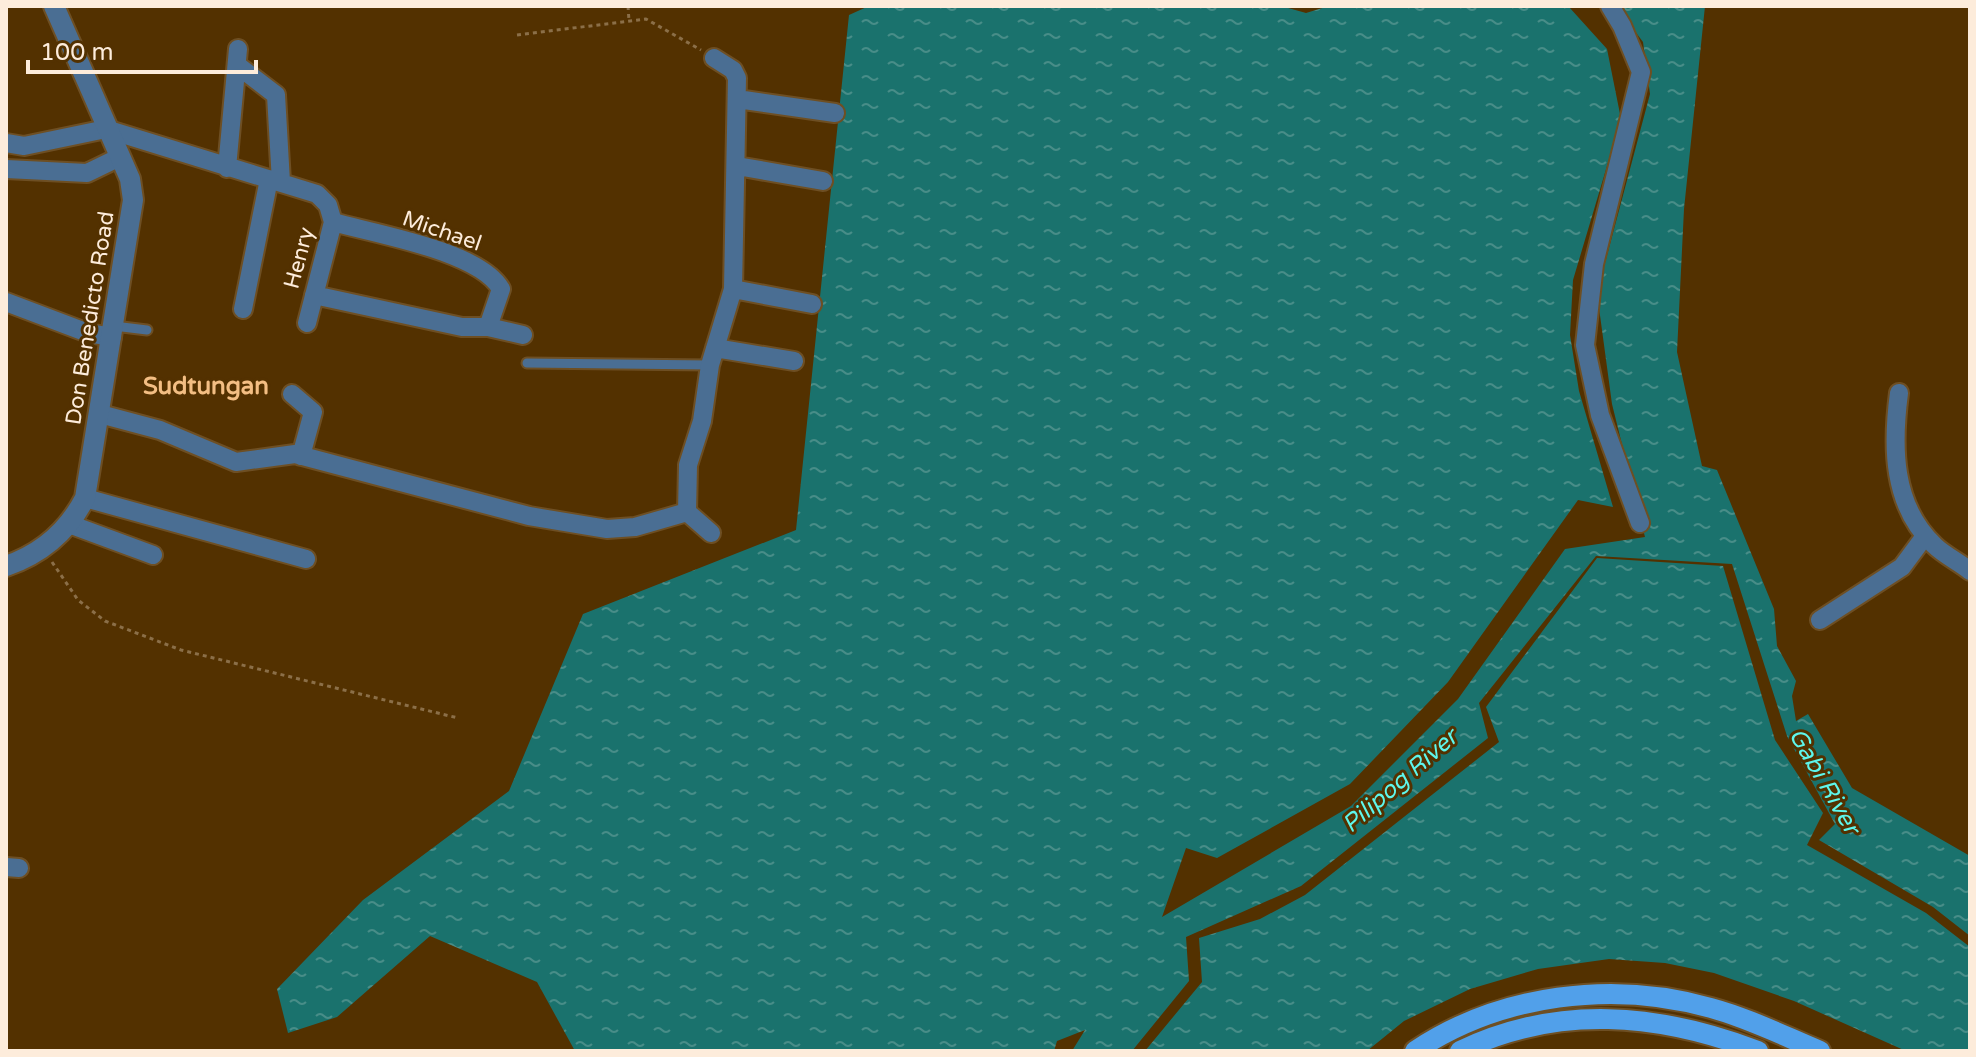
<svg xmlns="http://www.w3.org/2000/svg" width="1976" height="1057" font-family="'Varela Round',sans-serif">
  <defs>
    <pattern id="water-ripples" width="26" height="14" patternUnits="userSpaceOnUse" patternTransform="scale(2)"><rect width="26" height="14" fill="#1a726d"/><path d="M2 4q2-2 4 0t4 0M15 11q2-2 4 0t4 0" fill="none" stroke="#488d88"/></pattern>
  </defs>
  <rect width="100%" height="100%" fill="#533100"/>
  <path fill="url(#water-ripples)" d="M869,6H1281L1306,13L1329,6H1561L1569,7L1607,49L1621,119L1573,280L1570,335L1579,391L1613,507L1578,500L1448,682L1350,784L1217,858L1186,848L1162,917L1351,806L1458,699L1565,549L1645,537L1612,404L1597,293L1650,94L1643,42L1616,6H1705L1684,209L1677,352L1702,466L1717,470L1774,609L1777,646L1796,681L1792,696L1796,721L1808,714L1852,788L1970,856V936L1933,907L1819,840L1835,824L1787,736L1732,564L1596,556L1479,703L1488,738L1301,886L1186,937L1189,981L1132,1051H1072L1085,1030L1057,1041L1054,1051H575L537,982L430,936L337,1017L288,1033L277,989L363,900L509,791L583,614L796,530L849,15Z
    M1597,558L1723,566L1775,740L1823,813L1807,845L1926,913L1970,947V1051H1906L1794,1001L1714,973L1665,963L1609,959L1538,969L1470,989L1404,1021L1367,1051H1145L1202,982L1199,938L1260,919L1305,895L1499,742L1486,707Z"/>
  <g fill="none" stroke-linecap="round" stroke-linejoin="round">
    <defs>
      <path id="service" d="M114,326L147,330
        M527,363L710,365"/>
      <path id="minor" d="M1610,6L1622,26L1641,72L1594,264L1585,345L1600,415L1640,523
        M237,65L276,95L281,182
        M737,99L835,113
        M6,143L24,146L106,129L317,194L328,205L333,222L307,323
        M737,166L823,181
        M227,168L238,49
        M6,169L87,173L120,157
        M733,289L812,304
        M314,295L462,327H488L501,289C479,251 376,234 333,222
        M6,302L88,333L112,337
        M243,309L269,179
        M488,327L523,335
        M715,348L794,361
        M1899,393C1892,446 1892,505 1934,545C1944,555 1959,562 1970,571
        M292,394L313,412L301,456
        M100,414L160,430L236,462L295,454L529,516L607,529L635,527L687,512
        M85,498L306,559
        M69,524L153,555
        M711,533L687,512L688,465L702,421L710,365L733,289L737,78L733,70L714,58
        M1820,620L1902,567L1925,536
        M6,867L19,868"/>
      <path id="tertiary" d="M6,566C41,554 68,531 85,498L133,200L130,179L54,6"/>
      <path id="primary" d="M1415,1051C1500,994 1613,980 1711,1008C1748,1018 1784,1036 1820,1051
        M1460,1051C1558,1004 1658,1013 1758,1051"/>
    </defs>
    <use href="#service" stroke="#6e4f23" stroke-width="13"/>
    <use href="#minor" stroke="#6e4f23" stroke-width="22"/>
    <use href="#tertiary" stroke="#6e4f23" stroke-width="24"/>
    <use href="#primary" stroke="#6e4f23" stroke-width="24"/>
    <path stroke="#8b6f48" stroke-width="3" stroke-dasharray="4 4" stroke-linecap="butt" d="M628,6L629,21
      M517,35L646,19L701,50
      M52,562L78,600L105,621L181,650L458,718"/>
    <use href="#service" stroke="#4a6e93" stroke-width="9"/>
    <use href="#minor" stroke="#4a6e93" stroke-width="18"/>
    <use href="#tertiary" stroke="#4a6e93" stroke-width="20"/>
    <use href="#primary" stroke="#51a0ea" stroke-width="20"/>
  </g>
  <g text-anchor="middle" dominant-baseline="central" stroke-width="6" stroke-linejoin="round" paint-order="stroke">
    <g font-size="22" fill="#fdecdb" stroke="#533100">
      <text transform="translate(442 231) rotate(19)">Michael</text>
      <text transform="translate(299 258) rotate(-75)">Henry</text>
      <text transform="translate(90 318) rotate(-81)">Don Benedicto Road</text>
    </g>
    <g font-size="24" font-weight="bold" fill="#f3be83" stroke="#533100">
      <text x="206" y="386">Sudtungan</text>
    </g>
    <g font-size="24" font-style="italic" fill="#5df6ec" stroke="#533100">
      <text transform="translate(1400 781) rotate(-41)">Pilipog River</text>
      <text transform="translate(1824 781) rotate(60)">Gabi River</text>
    </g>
  </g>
  <rect width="1976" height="1057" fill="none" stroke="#fdecdb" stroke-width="16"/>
  <path d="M28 60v12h228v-12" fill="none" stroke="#fdecdb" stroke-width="4"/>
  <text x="40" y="60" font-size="24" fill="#fdecdb" stroke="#533100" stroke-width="6" paint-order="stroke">100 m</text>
</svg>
